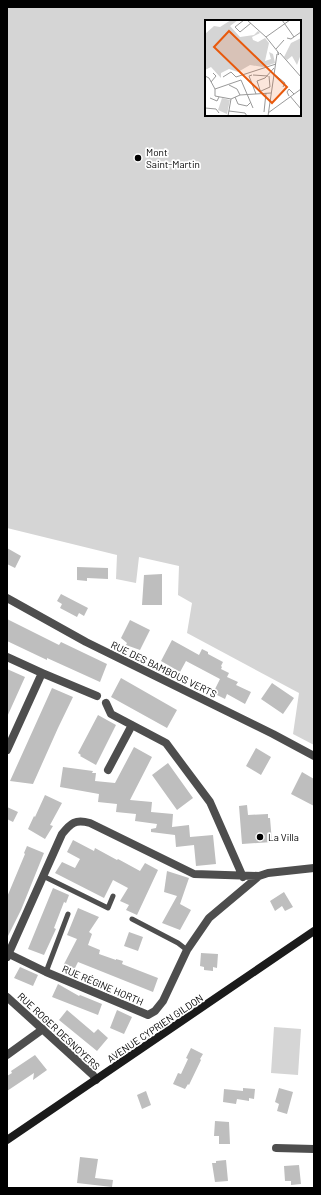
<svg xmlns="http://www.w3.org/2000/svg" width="321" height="1195" font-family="Barlow,sans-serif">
  <rect width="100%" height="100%" fill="#fff"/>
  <path fill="#d5d5d5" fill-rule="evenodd" d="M7,7H314V745L293,734L299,693L187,633L192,603L178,595L179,566L139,557L136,583L116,579L117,555L7,528ZM206,21H300V115H206Z
    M274,1027L301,1029L298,1075L271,1073Z"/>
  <path fill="#bebebe" d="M7,548L21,556L15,568L7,564Z
    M77,567L108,568V579L87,578V581L77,580Z
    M162,574V605H142L144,575Z
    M61,594L88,608L84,616L79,613L77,617L60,608L62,604L57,601Z
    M7,619L59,645L61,642L107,664L100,682L47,658V660L7,641Z
    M130,620L150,630L140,650L126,645L127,643L121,638Z
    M172,640L199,655L202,649L208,652V654L223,662L221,666L222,667L221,669L229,673L227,677L238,682L236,685L251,692L245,704L227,694L225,699L213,693L220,679L186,661L180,672L161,661Z
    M7,669L25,677L7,717Z
    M121,678L177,710L167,728L111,697Z
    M272,683L294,698L283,714L261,699Z
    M52,688L73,697L58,728L33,784L10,781Z
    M98,715L116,725L96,765L80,756L81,755L78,753Z
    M134,747L152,757L130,800L152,802L151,812L173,814L172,827L189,825L190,837L213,835L216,864L196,866L194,845L176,847L175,835L151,832V829L156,828L157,824L135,821L136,814L116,812L117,804L98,802L99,794L60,787L63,767L93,771L92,773H96L95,781L115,783Z
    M256,748L271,757L261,775L246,766Z
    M168,763L193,798L177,810L152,775Z
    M302,772L314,779V806L291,794Z
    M45,795L62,803L50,825L53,826L45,839L28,829L34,816L35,817Z
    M247,805L248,815L268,814V818H270L272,842L242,844L239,806Z
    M7,807L18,812L13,822L7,819Z
    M73,840L94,851L95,848L117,860L118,859L140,871L145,863L158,870L137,915L126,910L129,905L120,901L128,888L113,880L104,898L55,873L62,862L75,868L80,859L67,852Z
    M27,846L44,853L21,910L7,938V897L25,854L24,853Z
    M167,871L189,878L180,904L191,910L180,930L162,923L177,896L164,892Z
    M53,888L69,895L66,903L64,902L54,928L56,929L44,955L28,949Z
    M284,892L293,907L285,911L282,906L275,911L270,901Z
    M78,908L99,917L89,932L92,934L88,945L100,950L99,954L116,960V959L123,961L122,964L158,978L153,992L78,962L74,970L63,966L77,939L67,935Z
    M129,932L143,937L138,951L124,946Z
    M201,953L218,954L217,968L213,967V971L204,970V967L200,966Z
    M20,967L38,975L33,986L14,978Z
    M58,984L79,996L80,995L102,1004L98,1015L52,997Z
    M67,1010L94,1033L98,1029L108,1038L97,1051L59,1020Z
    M117,1010L132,1017L124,1034L110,1028Z
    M191,1048L203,1054L200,1059L201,1060L189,1085L188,1084L185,1089L173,1084L178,1073L181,1074L188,1059L186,1058Z
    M35,1055L47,1070L33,1080L34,1073L7,1091V1076L12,1073L11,1071Z
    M243,1088L255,1089L254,1099L249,1098V1101L237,1099L236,1104L223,1102L224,1089L243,1091Z
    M279,1088L293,1092L287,1114L277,1111L279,1104L275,1102Z
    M146,1091L151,1105L142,1109L137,1095Z
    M215,1121L229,1122L230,1144H219V1136H214Z
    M80,1157L98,1159L95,1178L113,1180L112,1187L77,1183Z
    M226,1160L228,1181L215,1182L212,1163H216V1161Z
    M299,1165L301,1184L291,1185V1181H285L284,1166Z"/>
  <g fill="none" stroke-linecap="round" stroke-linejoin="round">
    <path stroke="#4e4e4e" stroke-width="5" d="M43,876L108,908L113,896
      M132,919L178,943L187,950
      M46,972L68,914"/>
    <path stroke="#4e4e4e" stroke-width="8" d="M7,598L86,642L273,734L314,756
      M7,657L42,673
      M106,703L111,714L166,743L210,802L243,877
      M7,750L42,673L97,696
      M108,770L132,725
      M9,954L46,972L148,1015L155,1011L163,1001L187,950L209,918L259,876L268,873L314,868
      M7,957L62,834C71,823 75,819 90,823L194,874L259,876
      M7,997L93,1075L96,1080
      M7,1055L43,1029
      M276,1148L314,1149"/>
    <path stroke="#1b1b1b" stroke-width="8" d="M7,1140L314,931"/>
  </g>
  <g fill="#000" stroke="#fff" stroke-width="1.5">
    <circle cx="138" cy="158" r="4"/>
    <circle cx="260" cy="837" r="4"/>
  </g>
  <g text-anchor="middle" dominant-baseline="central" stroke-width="3.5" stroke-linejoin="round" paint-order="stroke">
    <g font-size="10" fill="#000" stroke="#fff" text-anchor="start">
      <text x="146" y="152">Mont<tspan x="146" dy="12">Saint-Martin</tspan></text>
      <text x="268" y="837">La Villa</text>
    </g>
    <g font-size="10" fill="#000" stroke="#fff">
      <text transform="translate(164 669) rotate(26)">RUE DES BAMBOUS VERTS</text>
      <text transform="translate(103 985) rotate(23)">RUE RÉGINE HORTH</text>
      <text transform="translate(155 1028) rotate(-34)">AVENUE CYPRIEN GILDON</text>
      <text transform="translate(59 1031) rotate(43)">RUE ROGER DESNOYERS</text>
    </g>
  </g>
  <g transform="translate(205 20)">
    <rect width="96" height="96" fill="#fff"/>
    <path d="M26,0H33L25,6L35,17L49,15L53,11L55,13L47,17L48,20L53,22L60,18L64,23L60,41L66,39L64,32L68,34L70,43L58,47L45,45L33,52L24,49L16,53V58L6,47L0,50V14L9,6L15,7ZM96,18V34L92,45L87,36L82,40L79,37L86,23ZM17,78L25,80L22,94L13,90Z" fill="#d5d5d5"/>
    <path fill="none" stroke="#999" stroke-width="1" d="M39,0L30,7L35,12L46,3M42,0L61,17L73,32V35L74,34L73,32M77,0L89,17M61,17L85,0M82,18L86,19L96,12M71,29L79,20M75,33L96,57M69,54L80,63L78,67M47,55L44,56L51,74M48,55L63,56M0,56L4,58L10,69M18,57L26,52L31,57L71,44M6,62L11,56L8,53M24,65L32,69L35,75M10,69L36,60L48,88M10,69V76L26,79M56,71L65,67L64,56M56,73L52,61L60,58L69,48M84,76L82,72L84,69L89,74M85,76L96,89M30,77L33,84L42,86L46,82M5,78L12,81L14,77M0,88L11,89L14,93M24,91L40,93L42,96M59,92L61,73M63,93L96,69M23,96L26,79L35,75L66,73M63,96L72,34"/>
    <path fill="#e8590c" fill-opacity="0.15" stroke="#e8590c" stroke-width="2" d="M24,11L82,67L67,83L9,27Z"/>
    <rect width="96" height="96" fill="none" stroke="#000" stroke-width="2"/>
  </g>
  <rect width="321" height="1195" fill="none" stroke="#000000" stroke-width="16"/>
</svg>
